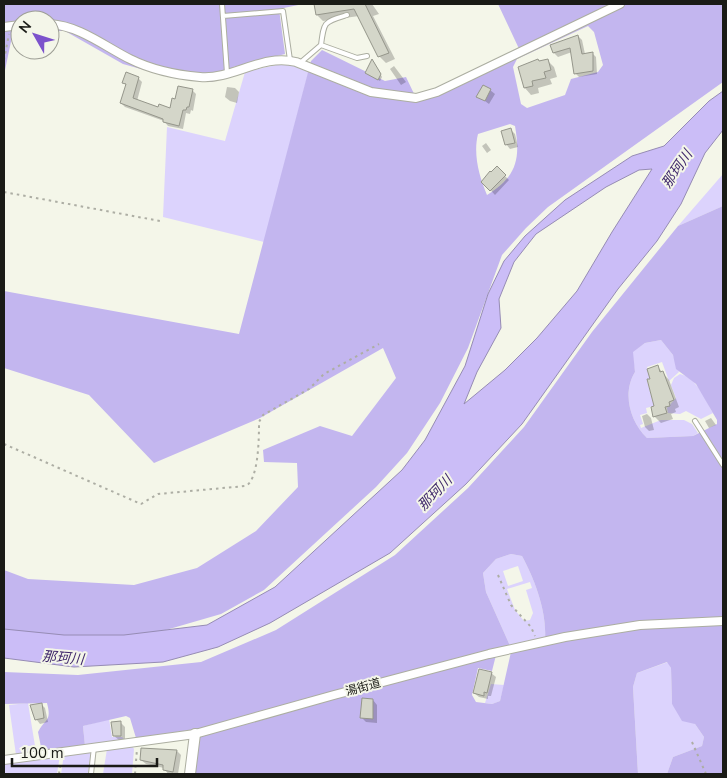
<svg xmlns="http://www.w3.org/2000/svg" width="727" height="778" font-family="'Nunito Sans','Noto Sans JP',sans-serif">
  <rect width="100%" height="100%" fill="#f4f6e9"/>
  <path fill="#dcd3fd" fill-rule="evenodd" d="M285,63L309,70L264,242L163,217L167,127L225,141L245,72Z
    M723,174V206L678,226Z
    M661,340L673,355L679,372L669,381L662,362L647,367L650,379L647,380L654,406L646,408L647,413L640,415L643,424L640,425L641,428L661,420H684L692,424L698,433L693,436L647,438C630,422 622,393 635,372L632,352L645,343Z
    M680,374C697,378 705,399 713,413L701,419L686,411L680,414L668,413L667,408L676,398L671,385L674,378Z
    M511,554L522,556C535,580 547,612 545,639L511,648L486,592L483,573L496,559ZM518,566L523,581L508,586L503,571ZM530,582L532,588L526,590L533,613L530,620L524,621L515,610L507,589Z
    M668,662L671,668L672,704L695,724L704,737L702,746L673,757L667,774H638L633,687L637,673Z
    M491,684L504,685L500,701L492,704L485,703Z
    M28,703L36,752L16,755L9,705Z
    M109,719L112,737H122L125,740L85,746L83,726Z
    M132,746L134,749L132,774H103L107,749Z
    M91,751L88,774H61L64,754Z
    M60,755L57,774H4V762Z"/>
  <path fill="#c3b6ef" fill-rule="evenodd" d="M4,4H303L279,9L285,54L233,67L212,82L173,78L123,64L65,31H50V20H20V32H13L4,75Z
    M498,4H723V82L548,207L526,228L502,255L468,348L440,403L407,453L376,487L264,590L221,614L121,643L4,630V570L28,579L134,585L197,568L256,531L298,487L297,463L264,462L263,450L320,426L352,436L396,378L383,348L260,418L154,463L89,395L4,368V291L239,334L311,61L322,50L385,81L406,77L417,100L521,53ZM588,26L594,32L603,65L598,72L571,79L565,95L527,108L521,104L513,67L517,59ZM510,124L515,126C521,160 516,177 487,195C479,176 473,154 478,134Z
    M723,206V774H667L673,757L702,746L704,737L695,724L682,721L672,704L671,668L667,662L637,673L633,687L638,774H192L197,729L136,738L130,718L126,716L83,726L85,746L42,752L38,732C45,718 52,722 47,703L4,704V672L78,675L201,662L276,630L395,555L468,488L524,427L592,332L678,226ZM661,340L673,355L676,369L696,384L717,420V424L693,436L647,438C630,422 622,393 635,372L633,352L645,343ZM511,554L522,556C535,580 547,612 545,639L511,652L500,701L492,704L476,702L472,695L478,668L492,671L497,651L511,648L486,592L483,573L496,559Z"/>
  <path fill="#cbbdf7" stroke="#968cb4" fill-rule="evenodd" d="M723,91V130L705,153L681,204L657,241L618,289L522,424L466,484L390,553L270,623L218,647L163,662L74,667L4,658V629L64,635H124L207,625L275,587L402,470L425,440L465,366L488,294L504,261L525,236L565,200L632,156L664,146L709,101ZM652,169L612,232L577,291L537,338L505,370L464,404L477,372L501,328L499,299L514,262L536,234L606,187L639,170Z"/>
  <path fill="#0003" d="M325,4H372L379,14L373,16L395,59L386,63L379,56L359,16L323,21L317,15L315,5Z
    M578,36L582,40L585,54L592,53L596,57L597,74L579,77L575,73L572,52L558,57L554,53L551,46Z
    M547,60L554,67L557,77L550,79L552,84L538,88L539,93L531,95L525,88Z
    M374,62L382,77L380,81L366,73Z
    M394,66L406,82L401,85L390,69Z
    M138,78L142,82L137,101L158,109L171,110L192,90L196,94L193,111L191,110L190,114L186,113L183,129L168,126L164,121L125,107L121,103L126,85L124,82Z
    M227,87L235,88L239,92L237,103L230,101L225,97Z
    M490,90L495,94L489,104L478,96Z
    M511,130L515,134L518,147L510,149L506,144Z
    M486,143L491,150L487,153L482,146Z
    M497,168L509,180L495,195L483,182Z
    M658,367L669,380L679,407L675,409L676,412L671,414L673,419L661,423L654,416L656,406L651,379Z
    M647,414L651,418L654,430L649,431L645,427L642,416Z
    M711,418L716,425L709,428L705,421Z
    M491,673L496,677L491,696H488V699L479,697L474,693Z
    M373,700L377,705V723L366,722L362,718Z
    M41,704L45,708L48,722L40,724L33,715L32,706Z
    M121,723L125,727V739L119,740L114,736Z
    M177,751L181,755L178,774H168L164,768L146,764L141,760Z"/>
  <path fill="#d4d6c9" stroke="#95968b" d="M314,4H365L389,53L378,57L354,9L316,15Z
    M578,35L582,54L593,52V71L574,74L570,48L553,53L550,45Z
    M372,59L381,74L378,80L365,73Z
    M538,59L539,61L548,59L551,70L544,72L546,78L532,81L533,86L524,88L518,67Z
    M126,72L139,77L133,98L158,107L159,104L170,108L172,98L175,99L178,86L193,89L189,107H187L186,110H183L179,126L163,122V119L120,103L126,84L122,83Z
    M483,85L491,89L485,101L476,97Z
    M511,128L515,143L505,145L501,131Z
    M497,166L506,175L490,191L481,182L490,171L491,172Z
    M658,365L660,372L663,371L674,400L669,402L670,406L665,407L667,413L653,417L651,407L654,406L647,379H650L647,369Z
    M479,669L492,672L487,693L484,692V696L473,693Z
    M362,698L373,699V719L360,718Z
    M42,703L44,718L35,720L30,705Z
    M121,721V736H113L111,722Z
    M141,748L177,750L173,772L163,770V765L140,760Z"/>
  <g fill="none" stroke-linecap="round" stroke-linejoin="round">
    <defs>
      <path id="service" d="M222,4L227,73
        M223,16L283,11L290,60
        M321,45C324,21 324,22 347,15
        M300,63L321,45L357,58L367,56
        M695,421L723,465
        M91,774L94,747"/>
      <path id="minor" d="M50,24C80,26 104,46 130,59C150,69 177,75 200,77C233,80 262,53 296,62L371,92L416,98L437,92L620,4
        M4,27L20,25
        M4,760L195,734L334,695L489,654L565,637L640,625L723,621"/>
      <path id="tertiary" d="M190,774L195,734"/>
    </defs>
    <use href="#service" stroke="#acaea1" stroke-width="6"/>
    <use href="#minor" stroke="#acaea1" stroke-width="10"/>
    <use href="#tertiary" stroke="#acaea1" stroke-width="12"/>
    <path stroke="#adaea4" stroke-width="2" stroke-dasharray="2.5 4" stroke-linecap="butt" d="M4,60L9,34
      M4,192L160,221
      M4,444L141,504L158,494L245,486C259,482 259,435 259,422L263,415L309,389L324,374L379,344
      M498,575L511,605L531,627L535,636
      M692,742L706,774
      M59,774L61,762
      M135,774L137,749"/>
    <use href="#service" stroke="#fff" stroke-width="4"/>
    <use href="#minor" stroke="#fff" stroke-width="8"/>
    <use href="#tertiary" stroke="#fff" stroke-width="10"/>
  </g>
  <g text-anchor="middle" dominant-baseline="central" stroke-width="4" stroke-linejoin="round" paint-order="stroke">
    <g font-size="12" fill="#1a1b16" stroke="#f4f6e9">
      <text transform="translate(363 687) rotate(-15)">湯街道</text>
    </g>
    <g font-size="14" font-style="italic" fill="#40296c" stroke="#f4f6e9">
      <text transform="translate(677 169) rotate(-56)">那珂川</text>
      <text transform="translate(435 493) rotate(-46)">那珂川</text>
      <text transform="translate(63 658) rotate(5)">那珂川</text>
    </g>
  </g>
  <rect width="727" height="778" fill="none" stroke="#1a1b16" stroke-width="10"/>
  <g transform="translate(35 35) rotate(309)"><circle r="24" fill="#f4f6e9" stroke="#9d9e95"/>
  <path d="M0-4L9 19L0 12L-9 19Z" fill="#7c52cc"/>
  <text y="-8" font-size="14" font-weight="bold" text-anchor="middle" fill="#1a1b16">N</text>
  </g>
  <path d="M12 758v8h145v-8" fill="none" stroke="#1a1b16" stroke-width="2.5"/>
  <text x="20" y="758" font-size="15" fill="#1a1b16" stroke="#f4f6e9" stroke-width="4" paint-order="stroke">100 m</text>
</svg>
